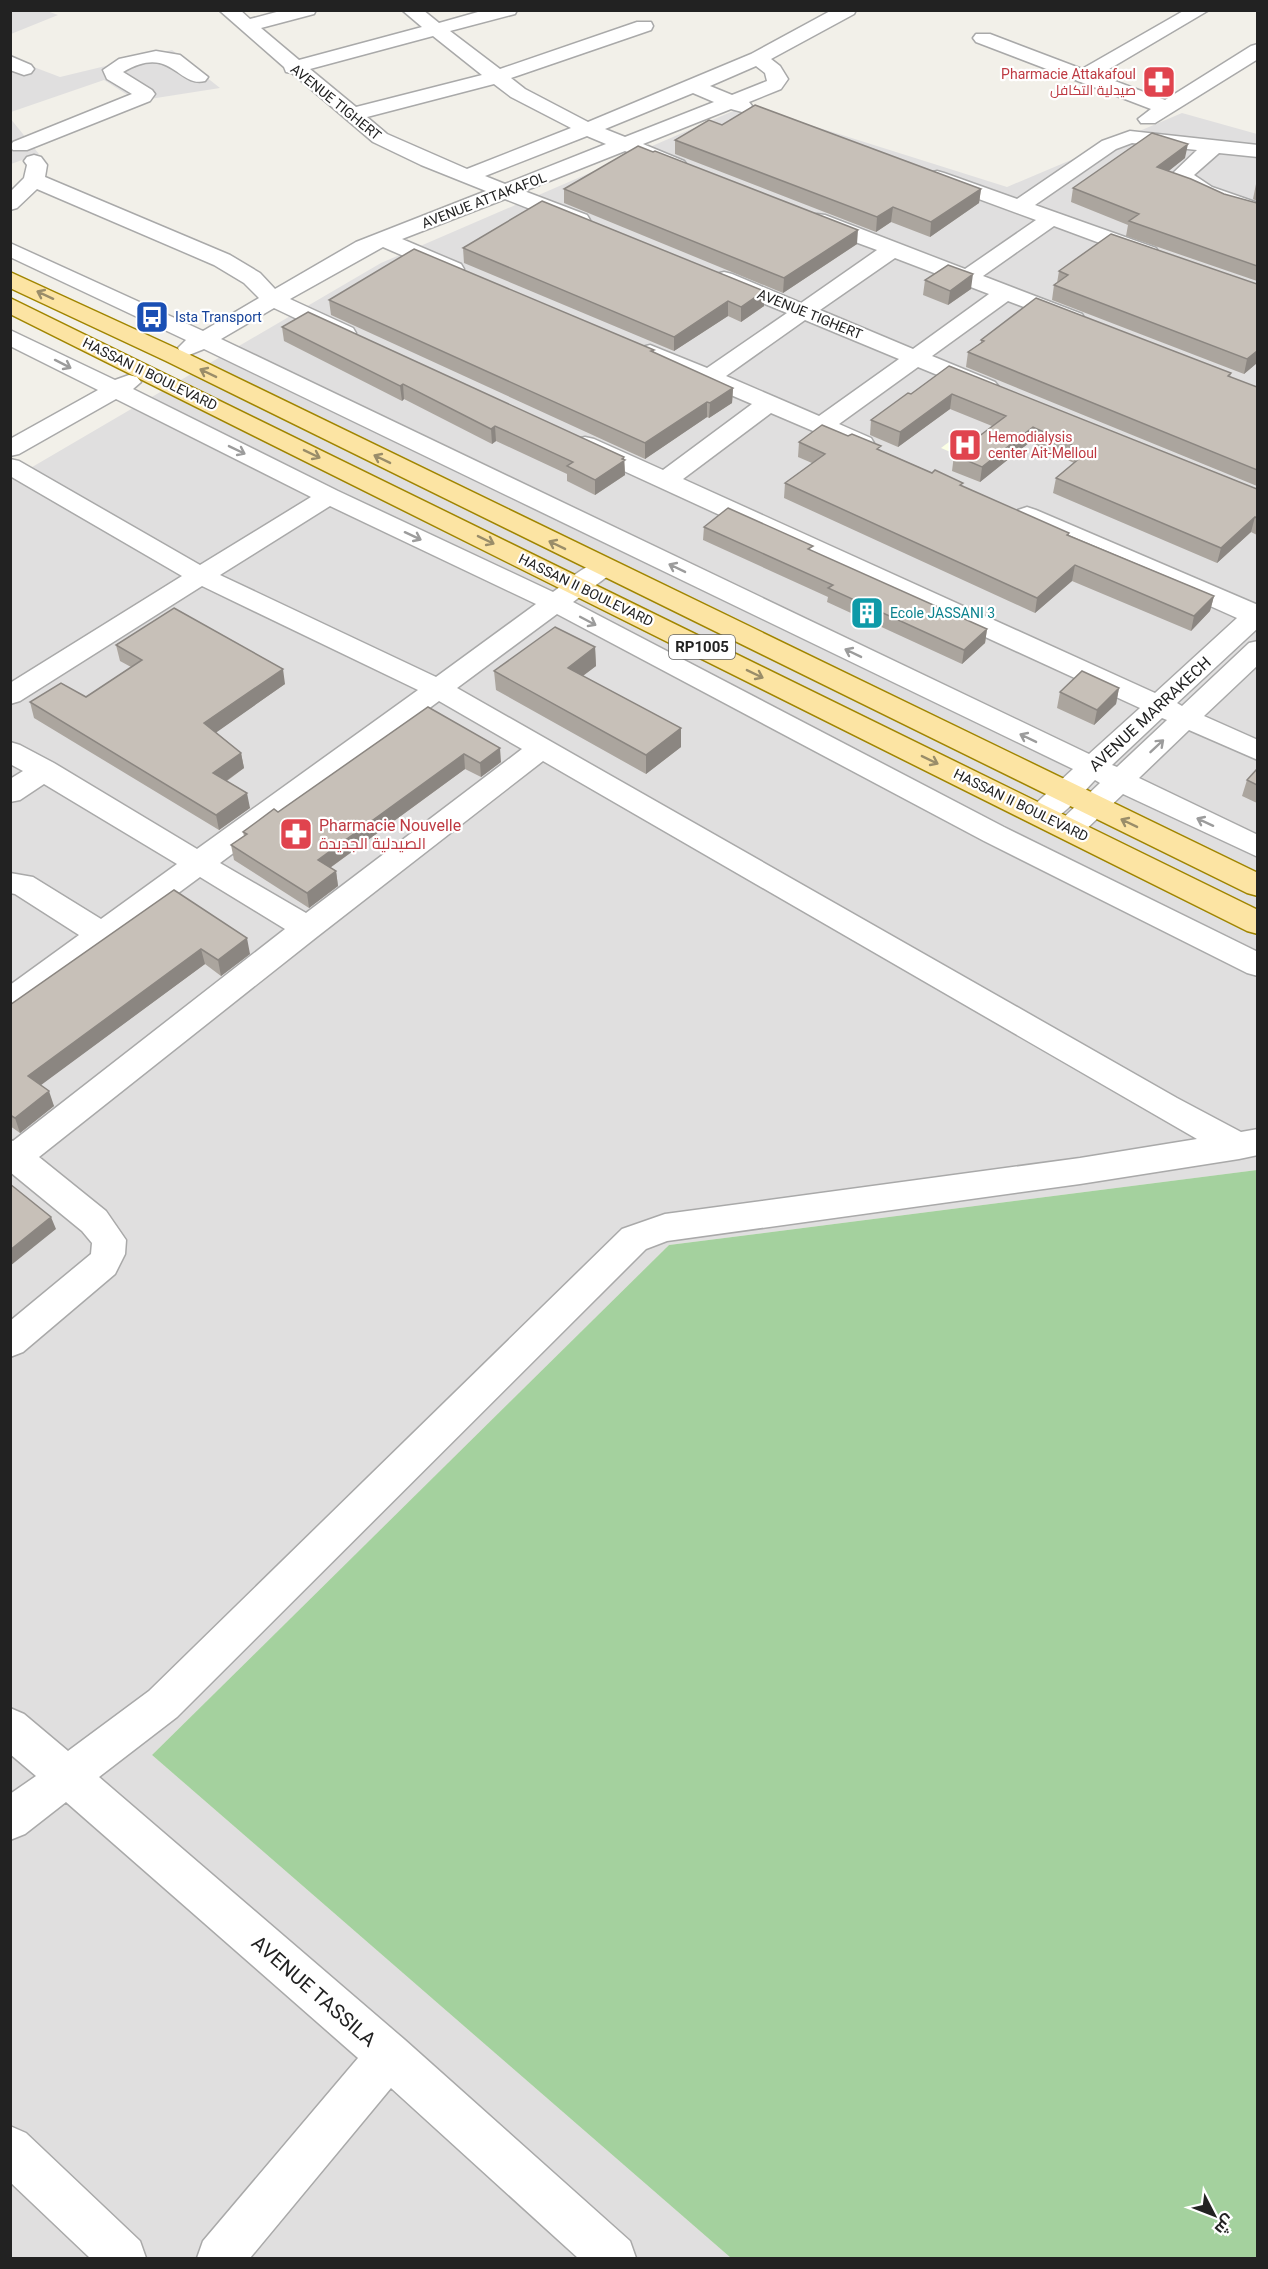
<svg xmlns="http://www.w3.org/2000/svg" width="1268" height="2269" font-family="Roboto,Cairo,sans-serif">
  <rect width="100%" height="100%" fill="#f2f0e9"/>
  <path fill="#e0dfdf" d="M11,10L47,11L58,15L11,34Z
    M172,50L220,88L137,101L104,80L11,112L10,58L60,77Z
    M747,105L1007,187L1182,113L1257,134V1170L669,1245L152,1755L731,2258H11L10,480L381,263Z
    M10,118L39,154L11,164H10Z"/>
  <path fill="#fbffe5" d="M962,432L988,443L967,459L941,448Z"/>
  <path fill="#a4d19e" d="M1257,1170V2258H731L152,1755L669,1245Z"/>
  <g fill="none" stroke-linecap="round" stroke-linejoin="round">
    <defs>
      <path id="minor" d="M219,10H240L250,19L284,10H316L314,14L261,28L299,60L422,27L402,10H423L439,23L485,10H517L515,14L450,31L500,69L637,22H651L653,26L651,30L511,78L525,89L588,122L751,54L832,10H856L854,14L771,59L780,66L788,79L781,89L749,102L752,106L749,110L742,112L731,109L643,144L684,161L687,165L684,169L677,171L670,169L625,151L524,191L587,215L590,220L587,225L579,226L571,225L505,199L402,239L461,264L464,269L461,274L453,276L445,274L383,247L290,299L353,328L356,333L353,338L345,340L337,338L274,308L221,339L1089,754L1140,708L576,449L573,444L576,439L585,437L594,439L663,470L752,404L642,357L638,352L642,347L650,345L707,368L787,313L716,284L713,279L716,274L724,272L732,274L801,303L877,250L809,225L806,220L809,215L817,214L825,215L965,269L1036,220L930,181L927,177L930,173L937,171L944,173L1017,199L1102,141L1130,131L1258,145V157L1219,153L1194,175L1212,187L1258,203V216C1227,209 1190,201 1172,174L1197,150L1132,143L1116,149L1035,205L1156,248L1159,253L1156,258L1148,260L1140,258L1054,226L983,276L1082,314L1085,319L1082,324L1074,326L1008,301L932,356L995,382L999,387L995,392L987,394L979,392L918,367L839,424L871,438L874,443L871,448L862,450L853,448L771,413L683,479L1155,693L1237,618L1018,520L1014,515L1018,510L1027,507L1036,510L1258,605V628L1177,703L1182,706L1249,643L1258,641V665L1204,716L1258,740V760L1189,730L1139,778L1258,835V857L1123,794L1079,836L1069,839L1059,836L1054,829L1059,822L1100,783L1095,780C1078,797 1056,829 1031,822L1027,815L1031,808L1073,769L204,349L189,355L181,353L178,348L186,340L10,257V243L203,331L259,298L244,283L214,265L37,189L17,208L10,210V192L24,178L27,165L24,161L27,157L34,155L41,157L47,165L45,177L230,255L260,273L275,289L356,242L486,191L421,165L373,142L292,73L286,72L284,67ZM433,36L482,75L356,107L310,69ZM756,66L765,73L767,81L732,95L710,86ZM494,84L511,97L571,128L467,169L387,134L367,117ZM693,93L714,102L625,137L605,129ZM587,136L606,144L505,184L485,176ZM895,258L989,294L913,349L820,310ZM805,320L899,359L819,416L726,376ZM1162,718L1167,720L1117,767L1112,765Z
        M1185,10H1209L1099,75L1165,100L1251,46L1258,44V59L1155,123H1141L1138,119L1151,109L976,42L973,38L976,34H990L1082,69Z
        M156,51L180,55L208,77L205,81C178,88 171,43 123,72L152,90L155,94L150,101L27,150H13L10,147L13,142L132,94L107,79L103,70L119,59Z
        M10,56L31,65L34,69L31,73L24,75L10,70Z
        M10,330L115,380L129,375L137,377L141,382L133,389L338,491L553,592C570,580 590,557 612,563L616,568L612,573L573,602L1004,827L1258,952V976L1247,973L984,841L557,614L457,688L1177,1098L1241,1132L1258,1129V1155L1239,1159L1080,1184L667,1241L646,1249L177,1717L99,1777L405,2040L630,2241L636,2258H578L391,2088L250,2258H197L203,2241L358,2058L66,1802L25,1834L10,1840V1794L36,1776L10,1754V1708L24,1714L68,1751L149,1691L622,1229L665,1214L1080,1158L1197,1139L543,761L318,936L39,1157L106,1211L126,1240L125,1254L115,1274L23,1352L10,1357V1321L91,1254L92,1243L82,1231L10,1172V1140L13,1141L285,929L200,877L21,1009L10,1012V985L79,935L15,894L10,893V873L33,877L101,919L177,864L44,784L20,800L10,802V779L23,771L10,764V742L20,745L54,763L197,849L418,690L202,586L20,701L10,704V683L182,576L10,476V459L19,461L200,565L311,497L116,399L19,454L10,456V439L98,390L10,346ZM330,506L536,604L436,677L220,575ZM439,701L522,749L306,913L220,863Z
        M10,2126L26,2133L140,2241L146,2258H90L10,2182Z"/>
      <path id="major" d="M10,272L182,351L1258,873V896L1247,893L166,361L10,288Z
        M10,298L1258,910V934L1247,931L10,314Z"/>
    </defs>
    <use href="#minor" stroke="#a9a9a9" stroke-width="3"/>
    <use href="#major" stroke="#a08500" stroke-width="3"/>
    <use href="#minor" fill="#fff" fill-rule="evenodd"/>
    <use href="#major" fill="#fce4a3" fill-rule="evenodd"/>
  </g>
  <path fill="#aba59e" d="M722,125L981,189L979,203L930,237L891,222L876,232L675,154V140Z
    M1185,158L1168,171L1224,194L1257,203V281L1126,236L1128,225L1071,202L1073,188Z
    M1257,183V201L1253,199L1256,184Z
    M564,189L857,244L783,293L564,203Z
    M463,248L764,291V306L741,322L728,316L674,351L464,263Z
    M1059,271L1257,284V363L1244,374L1052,300L1054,285L1057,283Z
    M925,280L971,289L948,305L923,295Z
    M329,300L654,350V353L733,388L732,403L709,418L707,417L645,459L331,315Z
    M282,327L624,457L625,475L595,495L567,481V474L496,441L492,444L404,399L402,401L284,341Z
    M981,340L1231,373L1230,377L1257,387V486L966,367L968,352L981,343Z
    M949,366L1257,489V535L1251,532L1217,563L1053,493L1056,478L1074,463L1030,442L980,482L952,471L954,455L992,426L950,409L898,447L870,435L871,420L911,394Z
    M848,436L1069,533V535L1214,596L1210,611L1191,631L1072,581L1035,613L784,498L785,483L812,463L798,457L799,442Z
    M704,527L812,551L987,629L985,643L962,664L827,602L828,597L703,540Z
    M116,645L285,684L216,732L241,753L244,768L227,781L250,808L219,830L34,718L30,702L86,697L131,667L120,661Z
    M595,647L596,666L583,676L681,728V747L646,774L496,690L494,671Z
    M1119,688L1116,704L1094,725L1057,708L1060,692Z
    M428,707L501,762L481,777L465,769L330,868L336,871L338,886L309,908L234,860L231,845L244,836L243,832L278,812Z
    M1257,769V803L1242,796L1247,780Z
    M174,890L250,954L221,976L205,964L40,1085L54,1106L20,1133L10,1126V1005Z"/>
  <path fill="#8b8681" d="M1188,144L1185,158L1155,182L1157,167Z
    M981,189L979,203L930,237L931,222Z
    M893,207L891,222L876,232L877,217Z
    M858,230L857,244L783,293L784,278Z
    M973,274L971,289L948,305L950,291Z
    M764,291V306L741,322V307Z
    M728,301V316L674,351V337Z
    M1257,351V363L1244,374L1247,359Z
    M403,384L404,399L402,401L400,386Z
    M733,388L732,403L709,418L710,403Z
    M952,394L950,409L898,447L900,432Z
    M707,402V417L645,459V443Z
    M495,426L496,441L492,444L491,429Z
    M1033,427L1030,442L980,482L982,467Z
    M624,457L625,475L595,495V480Z
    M1255,517L1251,532L1217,563L1221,548Z
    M1075,565L1072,581L1035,613L1037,598Z
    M1214,596L1210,611L1191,631L1194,616Z
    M987,629L985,643L962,664L964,650Z
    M595,647L596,666L569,686L568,668Z
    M283,669L285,684L207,739L204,723Z
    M1119,688L1116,704L1094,725L1097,710Z
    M681,728V747L646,774V755Z
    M500,748L501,762L481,777L480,763Z
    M241,753L244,768L216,788L213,773Z
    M464,754L465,769L320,875L318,860Z
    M247,793L250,808L219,830L216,815Z
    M336,871L338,886L309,908L307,893Z
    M247,938L250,954L221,976L218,960Z
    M201,949L205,964L33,1091L28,1076Z
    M49,1091L54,1106L20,1133L15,1118Z
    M51,1217L56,1229L10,1266V1250Z"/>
  <path fill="#c7c0b8" stroke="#8b8681" stroke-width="1.5" d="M755,105L981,189L931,222L893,207L877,217L675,140L709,120L722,125Z
    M1152,133L1188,144L1157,167L1191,179L1224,194L1257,203V266L1129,221L1139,214L1073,188Z
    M638,146L653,152L655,151L858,230L784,278L564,189Z
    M542,201L764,291L741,307L728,301L674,337L463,248Z
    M1111,234L1257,284V351L1247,359L1054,285L1068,275L1059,271Z
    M414,249L654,350L651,351L733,388L710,403L707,402L645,443L329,300Z
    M948,265L973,274L950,291L925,280Z
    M1036,298L1231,373L1228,376L1257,387V470L968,352L984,341L981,340Z
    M308,312L624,457L622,459L625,460L595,480L567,466L573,462L495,426L491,429L403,384L400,386L282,327Z
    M949,366L1257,489V518L1255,517L1221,548L1056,478L1087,452L1033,427L982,467L954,455L1006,416L952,394L900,432L871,420L908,393L911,394Z
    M822,425L848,436L852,434L881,446L877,449L932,473L935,470L963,483L960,485L1069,533L1067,535L1214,596L1194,616L1075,565L1037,598L785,483L825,454L799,442Z
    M728,508L813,546L808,549L987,629L964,650L828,588L833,585L704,527Z
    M174,608L283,669L204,723L241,753L213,773L247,793L216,815L30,702L61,683L86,697L142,660L116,645Z
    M555,627L595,647L568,668L681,728L646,755L494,671Z
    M1082,671L1119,688L1097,710L1060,692Z
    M428,707L500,748L480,763L464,754L318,860L336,871L307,893L231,845L247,834L243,832L274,809L278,812Z
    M1257,769V785L1247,780Z
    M174,890L247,938L218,960L201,949L28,1076L49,1091L15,1118L10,1115V1005Z
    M10,1184L51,1217L10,1250Z"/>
  <defs><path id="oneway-shaft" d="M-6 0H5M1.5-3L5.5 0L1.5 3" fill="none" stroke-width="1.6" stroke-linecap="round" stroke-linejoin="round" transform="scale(1.5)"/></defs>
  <g stroke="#9a8d69">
    <use href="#oneway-shaft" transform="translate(45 295) rotate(-155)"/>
    <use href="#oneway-shaft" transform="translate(208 373) rotate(-154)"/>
    <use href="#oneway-shaft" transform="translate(312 454) rotate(26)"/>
    <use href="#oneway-shaft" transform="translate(382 459) rotate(-154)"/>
    <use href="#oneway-shaft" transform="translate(486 540) rotate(26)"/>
    <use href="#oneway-shaft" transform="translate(557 545) rotate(-154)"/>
    <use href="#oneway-shaft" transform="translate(755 674) rotate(26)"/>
    <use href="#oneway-shaft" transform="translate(930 760) rotate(26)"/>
    <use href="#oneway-shaft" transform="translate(1129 823) rotate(-154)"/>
  </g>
  <g stroke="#9c9c9c">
    <use href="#oneway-shaft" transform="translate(63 364) rotate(27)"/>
    <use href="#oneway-shaft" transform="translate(237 450) rotate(26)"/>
    <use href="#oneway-shaft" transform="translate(413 536) rotate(25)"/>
    <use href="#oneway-shaft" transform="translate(677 568) rotate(-154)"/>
    <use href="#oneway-shaft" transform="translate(588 621) rotate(28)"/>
    <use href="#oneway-shaft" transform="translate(853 653) rotate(-154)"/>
    <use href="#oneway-shaft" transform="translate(1028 738) rotate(-154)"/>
    <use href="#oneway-shaft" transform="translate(1157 746) rotate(-43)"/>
    <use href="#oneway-shaft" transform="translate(1205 822) rotate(-155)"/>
  </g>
  <defs>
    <symbol id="pharmacy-square" viewBox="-11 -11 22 22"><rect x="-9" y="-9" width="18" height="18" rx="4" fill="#e0444e" stroke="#fff"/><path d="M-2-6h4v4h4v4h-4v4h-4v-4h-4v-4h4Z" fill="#fff"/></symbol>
    <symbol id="bus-square" viewBox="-11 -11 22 22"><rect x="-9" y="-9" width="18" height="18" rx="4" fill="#1a4fb4" stroke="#fff"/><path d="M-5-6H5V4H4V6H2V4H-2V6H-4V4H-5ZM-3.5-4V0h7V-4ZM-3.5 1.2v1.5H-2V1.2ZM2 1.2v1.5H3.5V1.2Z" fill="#fff"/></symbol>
    <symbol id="hospital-square" viewBox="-11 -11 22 22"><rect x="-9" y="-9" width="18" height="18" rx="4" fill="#e0444e" stroke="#fff"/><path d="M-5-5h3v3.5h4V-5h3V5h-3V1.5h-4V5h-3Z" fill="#fff"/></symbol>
    <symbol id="building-square" viewBox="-11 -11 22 22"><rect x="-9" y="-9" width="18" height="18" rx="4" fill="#0f9aa8" stroke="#fff"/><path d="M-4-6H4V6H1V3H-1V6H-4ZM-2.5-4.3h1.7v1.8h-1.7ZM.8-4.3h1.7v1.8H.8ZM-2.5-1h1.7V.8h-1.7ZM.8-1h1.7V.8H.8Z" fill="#fff"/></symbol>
  </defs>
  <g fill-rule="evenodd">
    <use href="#pharmacy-square" x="1140" y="63" width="38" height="38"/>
    <use href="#bus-square" x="133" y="298" width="38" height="38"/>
    <use href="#hospital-square" x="946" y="426" width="38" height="38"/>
    <use href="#building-square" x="848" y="594" width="38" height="38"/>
    <use href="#pharmacy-square" x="277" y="815" width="38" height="38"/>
  </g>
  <g text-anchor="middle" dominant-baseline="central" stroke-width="4.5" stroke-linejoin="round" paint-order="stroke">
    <g font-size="14" fill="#be3a42" stroke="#fff" text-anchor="end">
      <text x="1136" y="74">Pharmacie Attakafoul<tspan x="1136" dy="16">صيدلية التكافل</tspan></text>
      <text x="988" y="437" text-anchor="start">Hemodialysis<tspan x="988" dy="16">center Ait-Melloul</tspan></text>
    </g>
    <g font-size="14" fill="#222" stroke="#fff">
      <text transform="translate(336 102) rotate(39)">AVENUE TIGHERT</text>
      <text transform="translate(484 200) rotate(-21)">AVENUE ATTAKAFOL</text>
      <text transform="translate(810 314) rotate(22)">AVENUE TIGHERT</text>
      <text transform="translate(150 374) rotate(26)">HASSAN II BOULEVARD</text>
      <text transform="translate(586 590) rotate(26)">HASSAN II BOULEVARD</text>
      <text transform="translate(1021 805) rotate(26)">HASSAN II BOULEVARD</text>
    </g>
    <g font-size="14" fill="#164399" stroke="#fff" text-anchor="start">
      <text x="175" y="317">Ista Transport</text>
    </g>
    <g font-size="14" fill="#0d838f" stroke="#fff" text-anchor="start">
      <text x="890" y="613">Ecole JASSANI 3</text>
    </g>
    <rect fill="#fff" stroke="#646464" stroke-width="1.5" x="669" y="635" width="66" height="24" rx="4.5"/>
    <g font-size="15" font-weight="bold" fill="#222">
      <text x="702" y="647">RP1005</text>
    </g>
    <g font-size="16" fill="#222" stroke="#fff">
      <text transform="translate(1150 714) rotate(-43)">AVENUE MARRAKECH</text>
    </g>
    <g font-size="16" fill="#be3a42" stroke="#fff" text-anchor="start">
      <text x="319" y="825">Pharmacie Nouvelle<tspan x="319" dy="18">الصيدلية الجديدة</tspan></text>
    </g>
    <g font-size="20" fill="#222" stroke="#fff">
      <text transform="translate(314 1991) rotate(41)">AVENUE TASSILA</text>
    </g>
  </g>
  <rect width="1268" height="2269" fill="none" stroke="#222222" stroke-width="24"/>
  <g transform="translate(1214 2215) rotate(132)" stroke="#ffffff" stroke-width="4.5" paint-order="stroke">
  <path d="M0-4.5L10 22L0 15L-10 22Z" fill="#222222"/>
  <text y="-9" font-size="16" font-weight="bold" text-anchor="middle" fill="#222222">ش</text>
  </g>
</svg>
